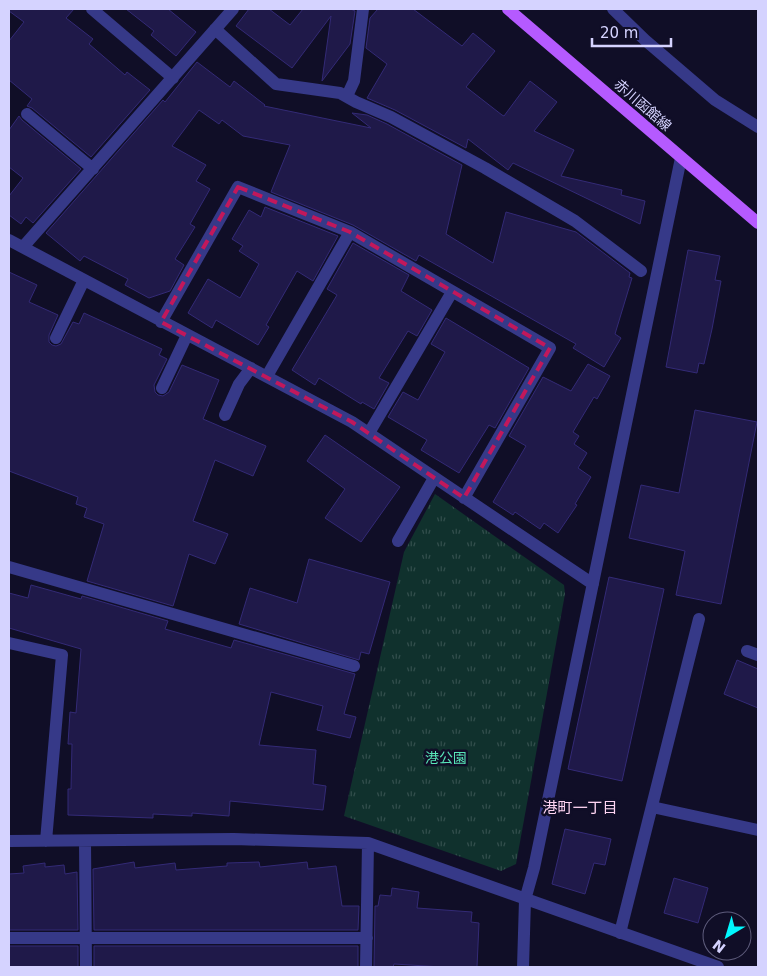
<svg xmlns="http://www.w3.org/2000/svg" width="767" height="976" font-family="'DejaVu Sans','Noto Sans JP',sans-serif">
  <defs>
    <pattern id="park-tufts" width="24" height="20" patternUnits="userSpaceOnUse" patternTransform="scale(1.25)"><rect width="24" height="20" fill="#10312d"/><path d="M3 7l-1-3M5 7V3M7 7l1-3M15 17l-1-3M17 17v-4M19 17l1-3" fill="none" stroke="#324e4c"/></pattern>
  </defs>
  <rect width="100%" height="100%" fill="#100e27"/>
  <path fill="url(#park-tufts)" d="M435,494L564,585L565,594L516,864L501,871L344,816L404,552Z"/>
  <path fill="#1f1949" stroke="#332a76" d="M9,9H74L66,18L93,39L89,44L125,75L127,72L150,90L91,157L32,108L27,106L32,99L9,80V41L24,22L9,11Z
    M126,9H168L196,32L176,56L151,35L154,31Z
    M249,9H269L290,25L303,9H351L355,11L350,44L322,81L331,16L292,68L236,26Z
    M378,9H413L462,46L473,33L495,51L466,87L502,115L504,116L530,81L557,102L534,131L574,150L561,176L622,190L621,195L645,201L640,224L513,163L508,170L468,139L466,148L395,110L367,98L387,64L366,48L370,18Z
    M197,62L230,87L234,81L265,105L264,106L371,128L352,113L367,115L387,124L462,165L446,234L493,263L506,212L576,232L630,273L629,277L632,278L615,334L621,338L604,367L573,348L576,344L419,255L416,261L353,225L271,192L290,145L243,136L222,120L219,124L199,110L172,146L206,165L196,181L210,189L190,224L195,227L175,259L184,265L170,291L149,298L125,285L128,279L84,256L80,261L46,233L163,100L165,102Z
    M19,116L22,120L81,169L33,223L26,217L21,224L9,215V196L23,178L9,167V130Z
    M265,207L338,236L313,281L297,271L266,325L269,327L258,345L216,320L212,328L188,313L208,279L240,298L259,264L239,251L243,246L232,239L249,210L261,217Z
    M353,243L409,275L401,291L432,310L417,336L408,331L379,378L389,383L374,409L362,402L361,404L319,378L315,385L292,370L337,295L327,289Z
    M688,250L720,256L715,280L721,281L712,329L704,364L699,363L697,373L666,367Z
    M9,272L37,285L29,302L58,315L49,335V342L52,345L56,346L61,344L73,322L79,324L84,313L108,324L162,349L159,355L167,359L154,385L155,392L158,395L163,396L169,392L182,365L219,380L203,419L266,446L253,476L215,460L193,521L228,534L215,564L189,554L173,606L87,581L104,524L84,517L87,508L76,504L78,497L9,471Z
    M446,318L529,368L495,428L489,425L459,473L421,450L427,440L388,417L403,392L418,400L445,352L431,344Z
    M588,364L610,376L597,399L594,397L573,432L579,436L574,444L587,453L578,468L591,477L575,504L577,505L558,533L544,523L540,529L515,512L513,515L493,502L526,446L509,436L543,377L571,391Z
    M695,410L757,422L721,604L676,595L685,551L629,538L641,485L679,493Z
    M325,435L400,487L361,542L325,518L345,489L307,461Z
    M309,559L390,582L369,654L361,652L359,660L239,624L250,588L297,603Z
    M609,577L664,589L622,781L568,769Z
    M31,585L81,599L82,596L168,621L165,629L231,648L234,640L355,674L344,714L356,717L350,738L317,730L323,706L271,692L259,745L316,750L313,784L326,786L323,810L230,801L229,816L192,813V816L153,814V818L68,815V789H71L72,744H68L70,712L76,713L81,649L9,628V593L28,598Z
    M737,660L758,669V708L724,694Z
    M565,829L611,839L605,865L594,863L585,894L552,884Z
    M134,862L135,868L175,863L176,870L227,866V863L259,862L260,867L307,862L308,869L336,866L342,906H359L358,930H94L93,869Z
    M45,863V867L64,865L65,874L77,872L78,930H9V874L24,873L23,866Z
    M674,878L708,888L698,923L664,913Z
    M392,888L419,892L417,908L472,912L471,922L479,923L477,967H442L394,964L393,967H374L375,906H378L380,895L391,896Z
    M9,946H78V967H9Z
    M94,946H358V967H94Z"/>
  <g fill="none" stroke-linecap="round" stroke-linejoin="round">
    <path stroke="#363988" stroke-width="12" d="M92,9L173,78
      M613,9L645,40L715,100L758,127
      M215,29L276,84L340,93L356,102L391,117L485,168L575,221L641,271
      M347,96L354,81L363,9
      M27,114L93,169
      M9,240L352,422L593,584
      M23,247L233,9
      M161,322L238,187L350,232L550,348L464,498
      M56,338L84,280
      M267,376L350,232
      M162,388L187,335
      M225,415L239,384L251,368
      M369,433L452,292
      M398,541L434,478
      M9,567L354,666
      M9,643L62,655L46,841
      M747,651L758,655
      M652,807L758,830
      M9,841L234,839L368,843L718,967
      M85,841L86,967
      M620,933L699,619
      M9,938H367
      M366,967L368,843
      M523,967L525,900L534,868L681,158"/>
    <path stroke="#b55aff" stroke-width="12" d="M508,9L758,223"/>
  </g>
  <path fill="none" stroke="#c2185b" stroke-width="4" stroke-dasharray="10 6" stroke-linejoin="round" d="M238,187L350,232L550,348L464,498L352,422L161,322Z"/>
  <g text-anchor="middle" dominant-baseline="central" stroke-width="5" stroke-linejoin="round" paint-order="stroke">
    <g font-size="14" fill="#d5d3ff" stroke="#100e27">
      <text transform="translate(643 105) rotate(41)">赤川函館線</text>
    </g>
    <g font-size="14" fill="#58e6b8" stroke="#100e27">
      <text x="446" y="758">港公園</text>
    </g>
    <g font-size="15" fill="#ffd5f3" stroke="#100e27">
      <text x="580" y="808">港町一丁目</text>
    </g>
  </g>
  <rect width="767" height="976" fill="none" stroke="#d5d3ff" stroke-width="20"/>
  <g transform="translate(727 936) rotate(218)"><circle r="24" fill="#100e27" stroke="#5f5d7d"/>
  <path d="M0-4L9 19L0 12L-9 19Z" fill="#00f8fe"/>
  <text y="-8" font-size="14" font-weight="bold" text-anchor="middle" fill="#d5d3ff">N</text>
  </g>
  <path d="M592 38v8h79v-8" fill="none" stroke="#d5d3ff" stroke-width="2.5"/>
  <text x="600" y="38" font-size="15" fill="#d5d3ff" stroke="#100e27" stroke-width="4" paint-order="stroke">20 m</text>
</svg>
